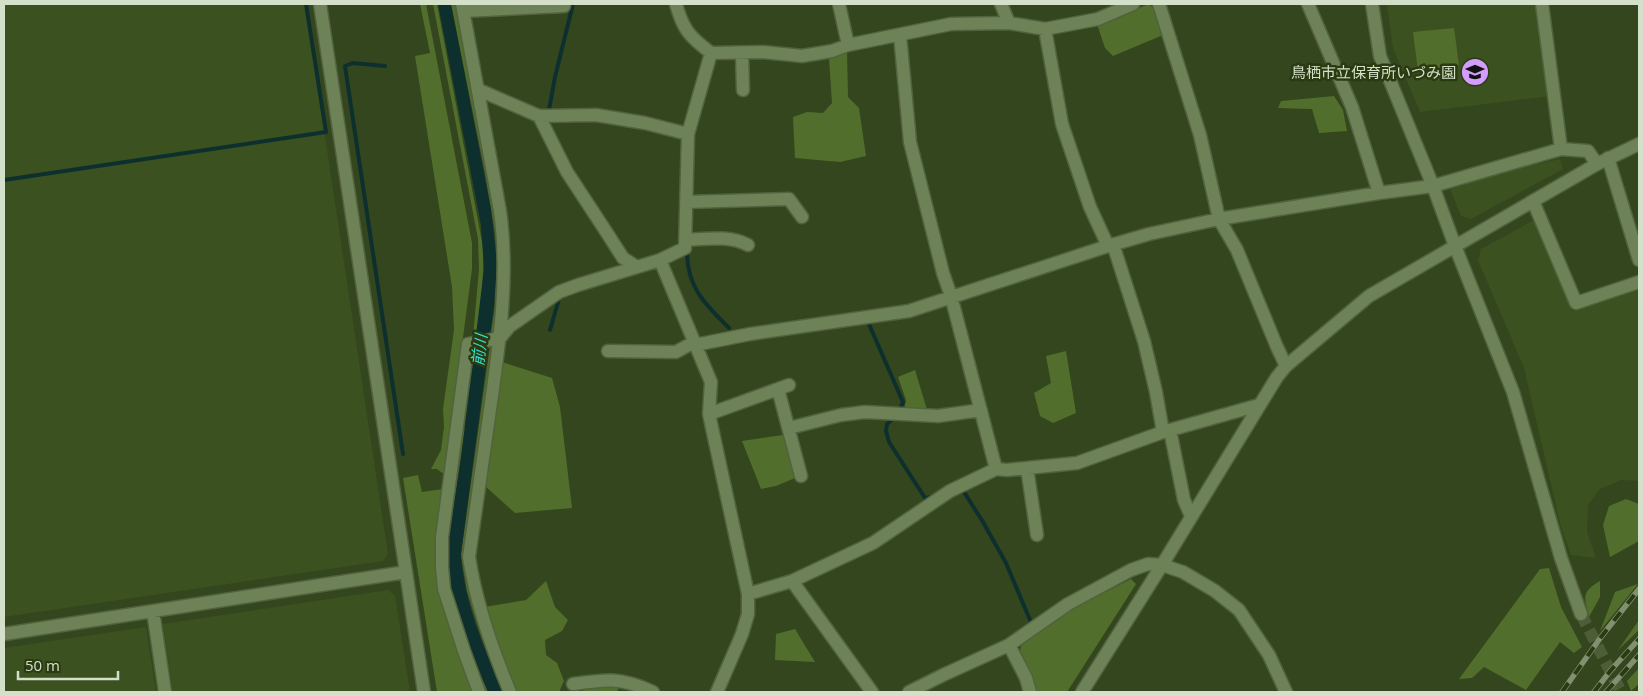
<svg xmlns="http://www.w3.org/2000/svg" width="1643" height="696" font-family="'Open Sans','Noto Sans JP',sans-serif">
  <rect width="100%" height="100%" fill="#34461d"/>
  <path fill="#3c5120" d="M4,4H305L388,554L383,561L4,617Z
    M1387,4H1538L1550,96L1420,112L1393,48Z
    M1560,159L1563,169L1471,219L1461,216L1450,189L1466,185L1465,180L1535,161L1538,164Z
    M1534,220L1572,311L1639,290V481L1621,480L1600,489L1588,505L1587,532L1596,558L1571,555L1561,527L1524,368L1478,260L1481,249Z
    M388,590L395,596L410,692H173L163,624Z
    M146,627L156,692H4V648Z"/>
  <path fill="#526e2c" d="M420,4H426L472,243V269L445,475L437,469H431L441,450L444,427L443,409L454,330L452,287L415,56L430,53Z
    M433,4H437L483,247C484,278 481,307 476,336L473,337L479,269L478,239Z
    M451,4H455L485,155L501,249L495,332L491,333L495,306L497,244L484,168Z
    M1149,4L1156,11L1163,35L1113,56L1105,48L1097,24Z
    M1454,28L1459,65L1418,71L1413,32Z
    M847,50L848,97L859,108L866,156L840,162L795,158L793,117L807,112L823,113L832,103L829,58Z
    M1334,96L1343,110L1347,131L1319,133L1312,109L1278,108L1281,101Z
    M490,346H493L464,555L498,679L477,624L467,591L461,554Z
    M1066,351L1076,413L1053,423L1040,416L1034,393L1051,383L1046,356Z
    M502,362L552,378L560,407L572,508L515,513L485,486Z
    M915,370L928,413L904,411L906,400L898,377Z
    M461,428H465L448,543V571L450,591L475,664L488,692H484C464,649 442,586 446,538C448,502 456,465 461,428Z
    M783,435L795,478L776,486L761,489L742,441Z
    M418,475L422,492L443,489L437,536L475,692H437L403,478Z
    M1626,499L1639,504V541L1610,557L1603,525L1609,506Z
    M1549,568L1561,607L1582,647L1574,653L1560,642L1526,690L1484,667L1472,678L1459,679L1540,569Z
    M1131,579L1136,584L1067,692H1037L1032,677L1020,650L1022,642L1078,606Z
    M546,581L555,607L568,620L562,631L545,640L546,655L557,663L564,681L559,692H513L484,607L526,600Z
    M1600,581V597L1589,617C1584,597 1581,592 1600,581Z
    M1638,584L1600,631L1615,592Z
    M1639,620V630L1618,650Z
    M795,629L815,662L775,660L776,634Z
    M1639,668V684L1631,691L1627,681Z
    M619,686L617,692H583V687Z"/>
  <path fill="#0d302e" d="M438,4H451L491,209L497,262L494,306L461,554C464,602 484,649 504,692H488L475,660L451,589L449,567L448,543L461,458L484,269L481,225Z"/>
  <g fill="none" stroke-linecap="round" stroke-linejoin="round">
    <path stroke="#0d302e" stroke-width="4" d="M385,66L353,63L345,66L403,454
      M549,110L555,77L573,4
      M4,180L326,132L306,4
      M687,254C688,289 706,305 729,328
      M868,322L903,402L900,410
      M550,330L559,299
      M895,417L887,424L886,431L889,442L925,498L932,497
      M964,492L983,522L1006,563L1030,620"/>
    <path stroke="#4c5d37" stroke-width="12" stroke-dasharray="12 6" stroke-linecap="butt" d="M1581,614L1621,692"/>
    <defs>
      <path id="minor" d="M462,4L500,211C509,275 500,339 491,403C484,454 476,506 469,557C476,603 492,649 510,692
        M676,4C683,30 690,37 711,53L763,52L802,56L832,51L848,45L951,24L1009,23L1045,29L1098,19L1133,4
        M839,4L848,45
        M1001,4L1009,23
        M1159,4L1200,135L1219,219L1237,250L1277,347L1286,366
        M1308,4L1352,107L1379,193
        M1542,4L1561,149
        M463,11L564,6V4
        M1045,29L1062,124L1090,207L1108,246
        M900,35L910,142L943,273L951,296L996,469
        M742,53L743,90
        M479,90L539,116L596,115L645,123L688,134
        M539,116L567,172L607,233L623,258L637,267
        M1608,158L1639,260
        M1533,201L1576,303L1639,282
        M686,202L789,199L802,217
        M685,240C706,239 729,235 748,245
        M1113,244L1144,341L1156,392L1163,432
        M660,260L711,382L709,414L748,594V614L742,634L717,692
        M695,345L750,334L909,311L1108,246L1149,234L1219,219L1379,193L1433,186L1561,149L1588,151L1597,164
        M608,351L676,352L694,342
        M778,389L801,476
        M709,414L789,385
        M789,428L841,415L865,412L938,416L981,410
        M1170,430L1184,500L1191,516
        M1027,468L1037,535
        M792,581L872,692
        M748,594L792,581L873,543L950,491L996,469L1007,470L1077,463L1163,432L1259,405
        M153,611L165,692
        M4,634L406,572L424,692
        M1009,645L1026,678L1030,692
        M573,684C606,679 621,677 653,692
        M479,692L464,651L444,589L442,567V537L468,344L500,338L510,326L559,292L578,285L660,260L685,248L688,134L711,53
        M909,692L943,675L1009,645L1068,604L1131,570L1148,564L1162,565"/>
      <path id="tertiary" d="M320,4L406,572
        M1372,4L1380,56L1433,186L1455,246L1513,392L1561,558L1581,614
        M1162,565L1183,572L1215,591L1239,610L1269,655L1286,692
        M1082,692L1162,565L1277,377L1286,366L1369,296L1597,164L1639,144"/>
    </defs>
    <use href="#minor" stroke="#52623e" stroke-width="15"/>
    <use href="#tertiary" stroke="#52623e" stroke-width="15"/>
    <use href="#minor" stroke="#6e8257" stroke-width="12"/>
    <use href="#tertiary" stroke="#6e8257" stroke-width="12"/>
    <defs>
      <path id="rail" d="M1562,692L1601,637L1639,589
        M1594,692L1611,670L1639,639
        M1606,692L1639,655"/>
    </defs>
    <use href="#rail" stroke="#819070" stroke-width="5.5"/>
    <use href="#rail" stroke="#2a3b12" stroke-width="4" stroke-dasharray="11" stroke-linecap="butt"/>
  </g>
  <defs>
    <symbol id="school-disc" viewBox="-11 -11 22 22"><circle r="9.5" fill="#d29dfd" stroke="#2a3b12"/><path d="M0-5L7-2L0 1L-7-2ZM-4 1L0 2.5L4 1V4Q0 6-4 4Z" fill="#111"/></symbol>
  </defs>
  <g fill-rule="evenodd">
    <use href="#school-disc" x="1459" y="56" width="32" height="32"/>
  </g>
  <g text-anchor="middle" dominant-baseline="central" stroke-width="5" stroke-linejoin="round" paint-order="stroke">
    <g font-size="15" fill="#d4e0c9" stroke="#2a3b12" text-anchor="end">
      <text x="1456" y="72">鳥栖市立保育所いづみ園</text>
    </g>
    <g font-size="16" font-style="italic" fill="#37ded4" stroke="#2a3b12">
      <text transform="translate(479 350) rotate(-83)">前川</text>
    </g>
  </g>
  <rect width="1643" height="696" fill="none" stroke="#d4e0c9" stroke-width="10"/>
  <path d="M18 671v8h100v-8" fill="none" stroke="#d4e0c9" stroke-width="2.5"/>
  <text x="25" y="671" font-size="15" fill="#d4e0c9" stroke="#2a3b12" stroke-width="4" paint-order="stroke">50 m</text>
</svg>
